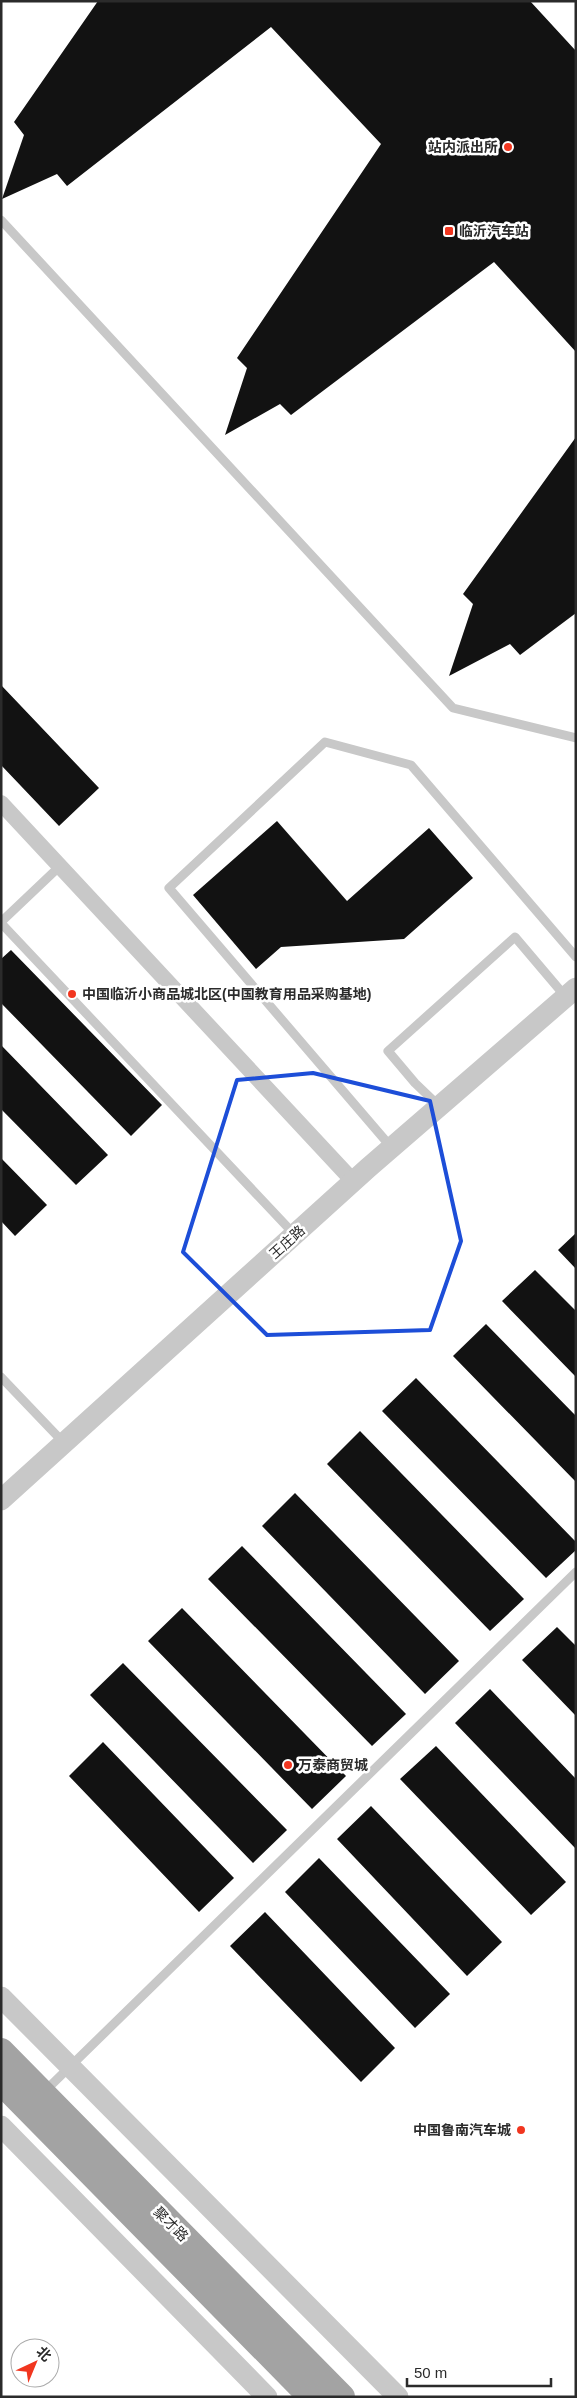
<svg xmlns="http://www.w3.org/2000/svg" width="577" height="2398" font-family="Helvetica,'Noto Sans SC',sans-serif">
  <rect width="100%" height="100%" fill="#fff"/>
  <path fill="#121212" d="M98,1H530L576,51V352L494,262L291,415L280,404L225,435L247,368L237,358L381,144L271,27L67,186L57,174L2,199L24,135L14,122Z
    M576,437V613L520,655L510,644L449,676L473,604L463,594Z
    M1,685L99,788L59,826L1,765Z
    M277,821L347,901L429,828L473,878L404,939L281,947L256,969L193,895Z
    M11,950L162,1105L131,1136L1,1003V959Z
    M1,1045L108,1155L76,1185L1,1109Z
    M1,1158L47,1205L15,1236L1,1221Z
    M576,1233V1269L558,1250Z
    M535,1270L576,1311V1377L502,1301Z
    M486,1324L576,1416V1482L453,1356Z
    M416,1378L576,1542V1550L546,1578L382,1411Z
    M360,1431L524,1599L490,1631L327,1464Z
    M295,1493L459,1661L425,1694L262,1526Z
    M242,1546L406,1714L372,1746L208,1579Z
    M182,1608L346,1776L312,1809L148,1641Z
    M557,1627L576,1646V1716L522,1660Z
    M123,1663L287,1830L253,1863L90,1695Z
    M490,1689L576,1779V1849L455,1723Z
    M103,1742L234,1878L199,1912L69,1776Z
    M436,1746L566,1882L531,1915L400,1779Z
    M371,1806L502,1942L467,1976L337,1839Z
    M319,1858L450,1994L415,2028L285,1892Z
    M265,1912L395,2048L361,2082L230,1946Z"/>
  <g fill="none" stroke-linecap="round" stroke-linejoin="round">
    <path stroke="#c8c8c8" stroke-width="9" d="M1,220L453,708L576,738
      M1,922L60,866
      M1,923L294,1234
      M439,1106L415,1083L388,1051L515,937L565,996
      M391,1147L169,888L325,742L411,765L576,957
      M1,1377L64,1443
      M44,2092L576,1572"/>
    <path stroke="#c8c8c8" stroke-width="16" d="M1,803L353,1181"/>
    <path stroke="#c8c8c8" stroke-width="21" d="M1,1500L368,1168L576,988
      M1,1997L398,2397
      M1,2126L267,2397"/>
    <path stroke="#a3a3a3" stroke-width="26" d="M1,2051L342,2397
      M1,2082L311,2397"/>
  </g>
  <path fill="none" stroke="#1d4ed8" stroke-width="4" stroke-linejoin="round" d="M313,1073L430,1101L461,1241L430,1330L267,1335L183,1252L237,1080Z"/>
  <g fill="#f1361f" stroke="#fff" stroke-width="2">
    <circle cx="508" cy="147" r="5"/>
    <rect x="444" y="226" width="10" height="10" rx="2.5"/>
    <circle cx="72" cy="994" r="5"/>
    <circle cx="288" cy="1765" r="5"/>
    <circle cx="521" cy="2130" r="5"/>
  </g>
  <g text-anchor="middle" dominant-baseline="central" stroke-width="5" stroke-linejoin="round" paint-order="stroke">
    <g font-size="14" font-weight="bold" fill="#2b2b2b" stroke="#fff" text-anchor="start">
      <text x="498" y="147" text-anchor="end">站内派出所</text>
      <text x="459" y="231">临沂汽车站</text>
      <text x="82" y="994">中国临沂小商品城北区(中国教育用品采购基地)</text>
      <text x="298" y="1765">万泰商贸城</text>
      <text x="511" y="2130" text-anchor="end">中国鲁南汽车城</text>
    </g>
    <g font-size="14" fill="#2b2b2b" stroke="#fff">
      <text transform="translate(287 1242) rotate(-42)">王庄路</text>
      <text transform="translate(171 2224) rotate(45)">聚才路</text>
    </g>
  </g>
  <rect width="577" height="2398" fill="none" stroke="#2b2b2b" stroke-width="5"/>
  <g transform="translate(35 2363) rotate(44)"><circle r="24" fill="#ffffff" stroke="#aaaaaa"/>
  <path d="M0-4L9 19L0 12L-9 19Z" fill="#f1361f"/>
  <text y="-8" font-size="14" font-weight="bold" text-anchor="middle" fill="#2b2b2b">北</text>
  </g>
  <path d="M407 2378v8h144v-8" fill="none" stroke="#2b2b2b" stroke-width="2.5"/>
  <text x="414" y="2378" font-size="15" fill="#2b2b2b" stroke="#ffffff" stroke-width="4" paint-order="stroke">50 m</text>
</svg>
